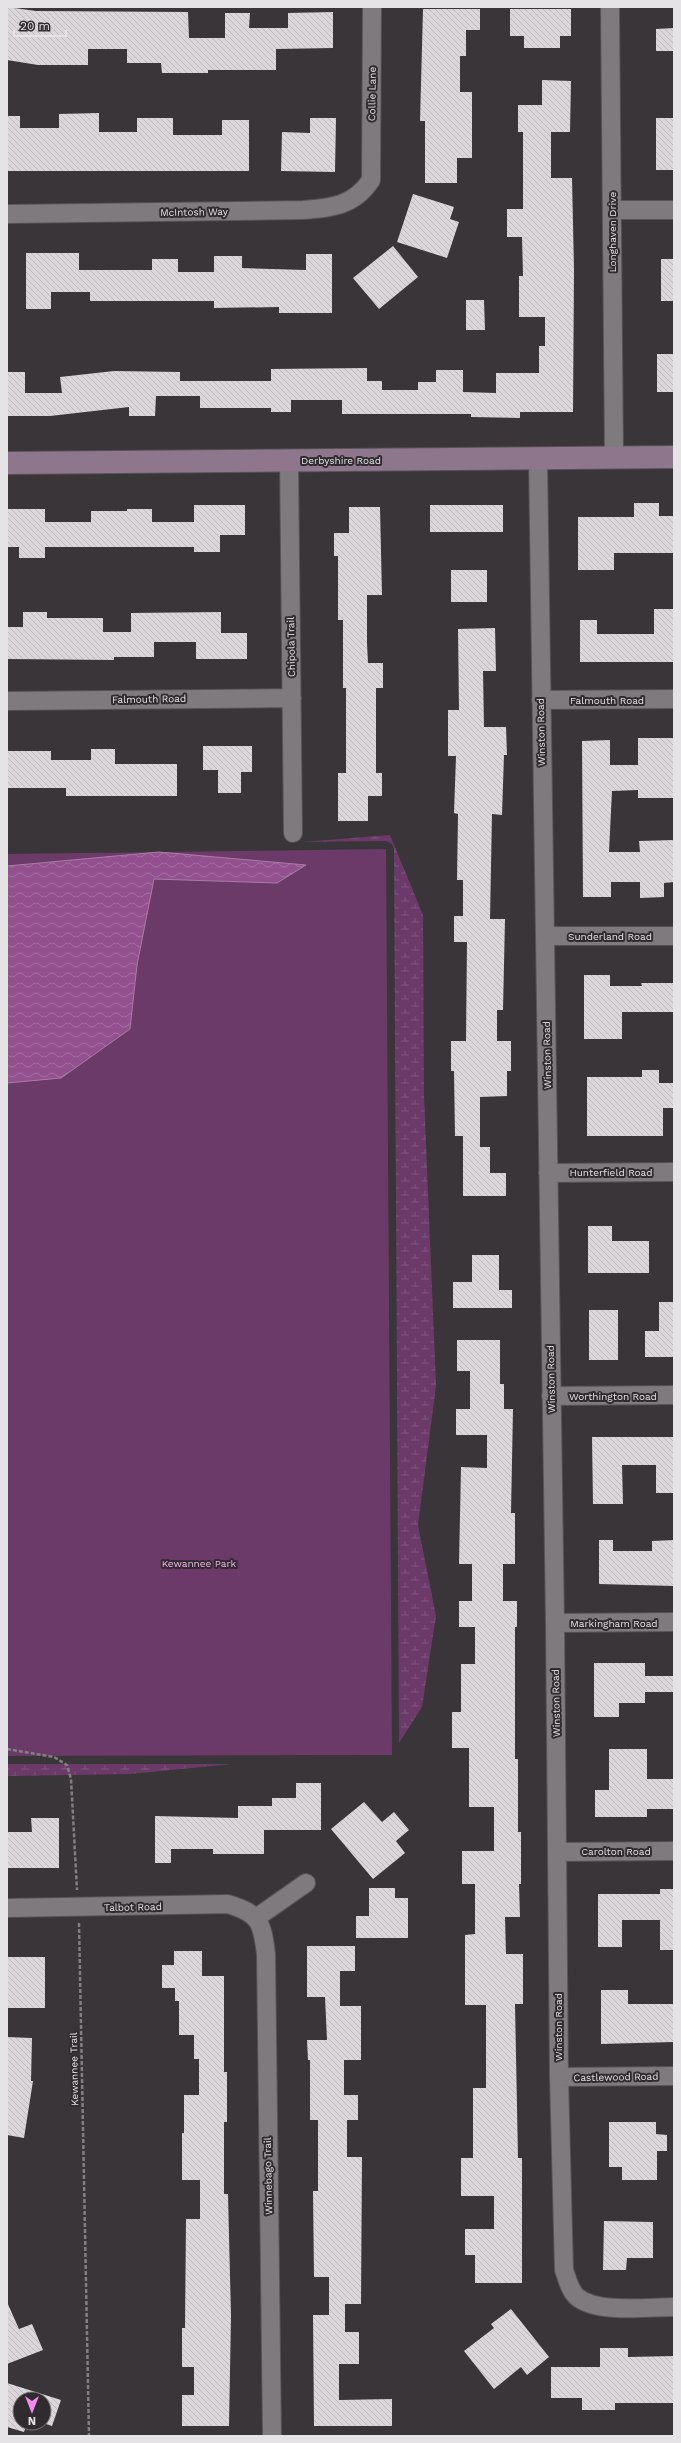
<svg xmlns="http://www.w3.org/2000/svg" width="681" height="2443" font-family="'Work Sans',sans-serif">
  <defs>
    <pattern id="wetland-marsh" width="20" height="14" patternUnits="userSpaceOnUse"><rect width="20" height="14" fill="#6b3a68"/><path d="M1 5h8M5 5V1M11 12h8M15 12V8" fill="none" stroke="#80567d"/></pattern>
    <pattern id="water-waves" width="16" height="10" patternUnits="userSpaceOnUse"><rect width="16" height="10" fill="#92508e"/><path d="M0 5q4-4 8 0t8 0" fill="none" stroke="#a671a3"/></pattern>
    <pattern id="building-back-hatch" width="6" height="6" patternUnits="userSpaceOnUse"><rect width="6" height="6" fill="#dbd6da"/><path d="M-1 5l2 2M0 0l6 6M5-1l2 2" fill="none" stroke="#bdb9bc"/></pattern>
  </defs>
  <rect width="100%" height="100%" fill="#393539"/>
  <path fill="#6b3a68" d="M386,849L392,1755L7,1756V854Z"/>
  <path fill="url(#wetland-marsh)" d="M390,835L423,915L424,1094L436,1386L418,1525L436,1616L422,1707L399,1743L394,849L392,844L386,841L302,842Z
    M7,1764H232L130,1774L7,1776Z"/>
  <path fill="url(#water-waves)" stroke="#ab7ca8" d="M159,852L306,865L277,883L154,879L137,965L130,1029L61,1078L7,1083V866Z"/>
  <path fill="url(#building-back-hatch)" d="M7,7L36,11L188,12L189,38H225V13H250L249,28H288V13L333,12V48L276,49V70H208V73H162L161,63H127V49H88V65H38L7,60Z
    M423,9H480V30H466V56H460V92H472V158H457V183H425V121H420Z
    M510,9H571V36H560V48H524V36H510Z
    M674,28V51H656V29Z
    M542,80L571,81L570,132H551V178H572L574,269L573,412H520V418L471,417V414H342V400H291V412H271V408H200V396H156L155,416H129V407L50,416H7V372H25V393H62L60,377L114,371L180,372V381H271V369L367,368V381H382V390H418V382H436V370H463V392L496,393V373H539V346H545V317H519V276H523L522,237H507V209H523V132H518V105H542Z
    M99,113V132H137V118H173V135H222V120H249V171H7V116H20V128H59V114Z
    M310,118H336L335,172L281,171L282,132L310,133Z
    M656,118H674V170H656Z
    M413,194L454,207L450,219L459,222L447,258L397,242Z
    M393,246L418,277L379,309L353,278Z
    M26,253H79V270H152V259H178V272H214V256H242V268L306,270V254H332V313H279V307L214,308V301H90V292H51V309H26Z
    M661,259H674V301H661Z
    M466,300H484L485,330H466Z
    M657,354H674V392H657Z
    M634,503H659V516H674V553H614V570H578V517H634Z
    M194,505H245V535H220V552H194V547H45V558H19V547H7V509H45V522H91V511H127V509H152V522H194Z
    M430,505H503V532H430Z
    M349,507H380L382,595H367V643L368,663H383V688H376V773H382V796H368V821H338V773H346V688H343V620H338V556H334V533H349Z
    M451,570H487V602H451Z
    M654,609H674V662H580V620H597V634H654Z
    M23,612H47V618H103V632H131V613L221,612V633H247V659H196V642H154V657H114V660L7,659V627H23Z
    M495,628L496,671H483L484,727H506L507,755H504L502,815L492,814L490,919H505L503,1010H497V1041H511V1071H507V1096L480,1097V1147H490V1173H506V1196H463V1136H455L454,1071H451V1041H466L467,942H454V916H463V880H457L458,814L454,813L456,756H448V710H459L458,629Z
    M638,738H674V798H638V790L612,791L609,852H640L639,841L674,840V882L664,883V897L640,898V882H611V897H583L582,741L610,740V765H638Z
    M203,746H252V772H241V793H218V770H203Z
    M91,749H115V764H177V796H66V788H7V751H51V760H91Z
    M584,975H610V986H642L641,983H674V1012H622V1039H584Z
    M642,1070H659V1083H674V1108H663V1136H587V1077H642Z
    M588,1226H612V1241H649V1273H588Z
    M472,1255H499V1290H512V1308H453V1282H472Z
    M659,1302H674V1357H645V1331H659Z
    M589,1310H618V1360H589Z
    M457,1340H500V1384H504V1409H513L511,1513H515V1564H503V1601H517V1627H515V1759H518V1832H521V1884H519L520,1917H505L506,1954H523V2004H515L518,2158H522V2283H475V2255H465V2229H494V2196H461V2158H473V2088H486V2005H465V1935L475,1934V1884H462V1851H494V1807H469V1748H452V1712H461V1664H475V1627H459V1601H472V1564H459L461,1467L487,1468V1435H456V1409H470V1371H457Z
    M592,1437H674V1493H656V1465H622L623,1504H593Z
    M599,1540H613V1551H652V1541L674,1540V1586L599,1584Z
    M594,1663H645V1676H674V1692H645V1703H619V1717H594Z
    M609,1749H647V1779H674V1809H647V1817H595V1790H609Z
    M296,1783H321V1830H264V1854H213V1849H171V1863H155V1816L238,1818V1806H272V1798H296Z
    M364,1802L382,1822L394,1812L409,1830L396,1841L405,1853L373,1879L331,1829Z
    M31,1818H59V1868H7V1832H32Z
    M369,1888H395V1898H408V1938H356V1916H369Z
    M660,1889H674V1950H660V1920H622V1947H598V1894H660Z
    M307,1946H355V1971H340V2006H361V2060H344V2095H358V2120H347V2157H362L361,2304H345V2332H359V2364H339V2400L392,2399V2426H314L313,2315H329V2277H314L313,2191H318V2120H310V2060H308L307,2040H327L325,1997H307Z
    M174,1951H202V1976H224V2072H227V2122H224V2194H228L231,2316L229,2426H182V2395H194V2367H182V2328H185L186,2219H200V2180H182V2133H184V2095H199V2059H194V2035H179V2001H175V1988H162V1965H174Z
    M7,1957H45V2008H7Z
    M601,1990H628V2004H674V2042L601,2044Z
    M7,2037L32,2038L31,2081H33L24,2138L7,2135Z
    M609,2122H656V2134L667,2135V2151H657V2180H622V2167H609Z
    M604,2221L653,2222V2258H627L626,2270H603Z
    M7,2302L19,2329L32,2324L43,2350L7,2364Z
    M511,2309L549,2357L527,2375L521,2367L494,2389L464,2351L494,2328L491,2324Z
    M600,2348H628V2357L674,2356V2403H615V2410H582V2398H551V2367H600Z
    M7,2383L61,2400L52,2426L43,2423L44,2399H20V2423H27L24,2432L7,2427Z"/>
  <g fill="none" stroke-linecap="round" stroke-linejoin="round">
    <defs>
      <path id="street" d="M610,7L614,457
        M612,210H674
        M7,214L303,210C331,208 354,206 371,180L372,7
        M538,459L555,1623L559,2077L564,2270C567,2278 570,2291 577,2297C598,2314 648,2307 674,2307
        M289,460L293,833
        M541,700L674,699
        M7,701L292,698
        M545,936H674
        M548,1173L674,1172
        M551,1396L674,1395
        M555,1623L674,1622
        M557,1852L674,1851
        M7,1908L228,1904C260,1914 262,1922 266,1954L272,2436
        M256,1918L306,1883
        M559,2077L674,2076"/>
      <path id="secondary" d="M7,463L674,457"/>
    </defs>
    <use href="#street" stroke="#575457" stroke-width="20"/>
    <use href="#secondary" stroke="#575457" stroke-width="24"/>
    <path stroke="#827f82" stroke-width="2.5" stroke-dasharray="4 2" stroke-linecap="butt" d="M7,1749L54,1757L67,1765L71,1779L77,1890
      M79,1923L89,2436"/>
    <use href="#street" stroke="#7f7a7e" stroke-width="18"/>
    <use href="#secondary" stroke="#8e768c" stroke-width="22"/>
  </g>
  <g text-anchor="middle" dominant-baseline="central" stroke-width="4" stroke-linejoin="round" paint-order="stroke">
    <g font-size="10" fill="#e5e3e5" stroke="#2f2b2f">
      <text transform="translate(372 94) rotate(-89)">Collie Lane</text>
      <text transform="translate(194 212) rotate(-1)">McIntosh Way</text>
      <text transform="translate(612 232) rotate(-90)">Longhaven Drive</text>
      <text x="341" y="460">Derbyshire Road</text>
      <text transform="translate(291 647) rotate(-91)">Chipola Trail</text>
      <text transform="translate(149 699) rotate(-1)">Falmouth Road</text>
      <text x="607" y="700">Falmouth Road</text>
      <text transform="translate(541 732) rotate(-91)">Winston Road</text>
      <text x="610" y="936">Sunderland Road</text>
      <text transform="translate(547 1055) rotate(-91)">Winston Road</text>
      <text x="611" y="1172">Hunterfield Road</text>
      <text transform="translate(551 1379) rotate(-91)">Winston Road</text>
      <text x="613" y="1396">Worthington Road</text>
      <text x="614" y="1623">Markingham Road</text>
      <text transform="translate(556 1703) rotate(-91)">Winston Road</text>
      <text x="616" y="1851">Carolton Road</text>
      <text transform="translate(133 1907) rotate(-1)">Talbot Road</text>
      <text transform="translate(558 2027) rotate(-90)">Winston Road</text>
      <text transform="translate(74 2069) rotate(-91)">Kewannee Trail</text>
      <text transform="translate(616 2077) rotate(-1)">Castlewood Road</text>
      <text transform="translate(268 2176) rotate(-91)">Winnebago Trail</text>
    </g>
    <g font-size="10" fill="#fcb3f7" stroke="#2f2b2f">
      <text x="199" y="1563">Kewannee Park</text>
    </g>
  </g>
  <rect width="681" height="2443" fill="none" stroke="#e5e3e5" stroke-width="16"/>
  <g transform="translate(32 2411) rotate(180)"><circle r="19" fill="#2f2b2f" stroke="#787578"/>
  <path d="M0-3L7 15L0 10L-7 15Z" fill="#f589ef"/>
  <text y="-6" font-size="11" font-weight="bold" text-anchor="middle" fill="#e5e3e5">N</text>
  </g>
  <path d="M14 30v6h52v-6" fill="none" stroke="#e5e3e5" stroke-width="2"/>
  <text x="20" y="30" font-size="12" fill="#e5e3e5" stroke="#2f2b2f" stroke-width="3" paint-order="stroke">20 m</text>
</svg>
